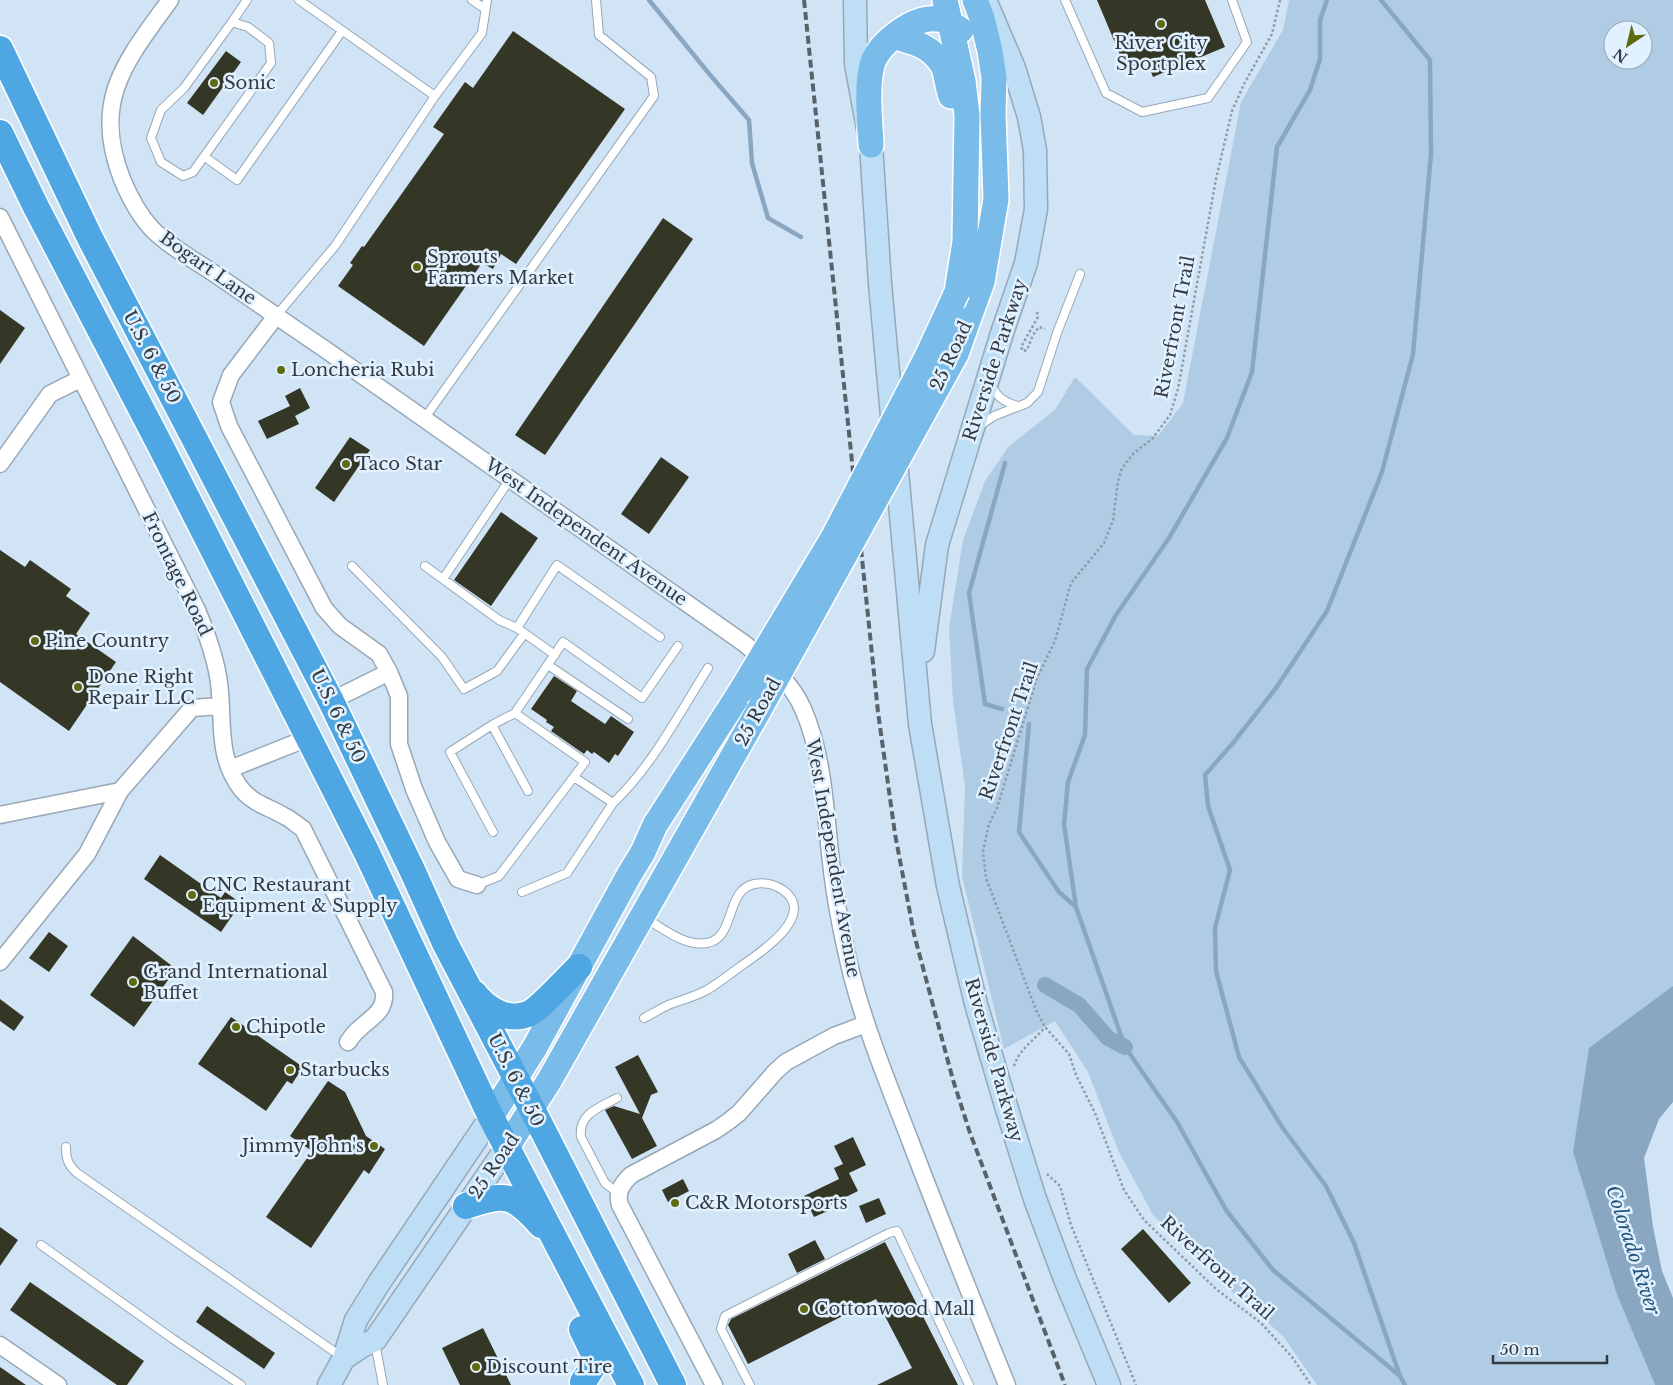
<svg xmlns="http://www.w3.org/2000/svg" width="1673" height="1385" font-family="'Libre Baskerville',serif">
  <rect width="100%" height="100%" fill="#d1e4f5"/>
  <path fill="#afcce4" fill-rule="evenodd" d="M1289,0H1673V991L1573,1152L1617,1295L1655,1385H1317L1283,1336L1225,1286L1153,1215L1119,1152L1088,1072L1055,1021L1004,1049L962,876L965,786L953,701L949,628L963,540L985,481L1009,446L1055,410L1075,377L1134,435L1158,436L1183,403L1241,102L1283,30ZM1613,30H1643V60H1613Z"/>
  <path fill="#89a7c1" d="M1673,986V1102L1659,1119L1644,1158L1653,1227L1662,1271L1673,1298V1385H1655L1617,1295L1573,1152L1589,1048Z"/>
  <g fill="none" stroke-linecap="round" stroke-linejoin="round">
    <path stroke="#89a7c1" stroke-width="4.5" d="M649,0L711,76L749,120L752,163L768,218L801,237
      M1381,0L1430,60L1431,154L1413,354L1382,472L1327,611L1276,688L1233,743L1205,775L1208,806L1230,870L1215,928L1216,971L1239,1057L1282,1127L1326,1186L1354,1243L1400,1376
      M1002,709L985,704L969,593L1005,463
      M1029,724L1019,832L1059,892L1076,907L1125,1047L1177,1122L1226,1210L1273,1270L1400,1376L1405,1385
      M1076,907L1064,824L1068,782L1085,735L1087,669L1116,615L1169,538L1227,438L1252,372L1277,147L1310,90L1320,59V20L1327,0"/>
    <path stroke="#89a7c1" stroke-width="16" d="M1045,985L1079,1005L1108,1038L1125,1047"/>
  </g>
  <path fill="#343725" d="M1097,0H1205L1225,47L1153,77L1147,61L1126,69Z
    M513,31L625,109L516,264L501,254L493,269L482,263L424,346L338,286L353,265L350,263L362,246L364,247L444,134L433,127L465,82L473,88Z
    M226,51L241,62L203,115L187,103Z
    M663,218L693,239L545,455L515,435Z
    M0,310L25,328L0,364Z
    M300,388L310,408L295,416L299,424L267,439L258,421L290,406L285,396Z
    M350,437L370,450L334,502L315,488Z
    M661,457L689,477L649,534L621,514Z
    M501,512L538,538L491,606L454,580Z
    M0,550L25,567L30,560L71,589L66,596L90,613L76,634L116,662L69,731L0,682Z
    M554,676L577,691L571,701L605,724L611,716L634,732L618,756L615,754L609,763L594,752L592,754L587,750L584,754L551,731L554,727L546,722L547,720L531,709Z
    M160,855L221,898L225,892L241,903L221,932L144,879Z
    M49,932L68,946L49,972L29,958Z
    M133,936L176,969L134,1027L90,995Z
    M0,999L24,1017L14,1031L0,1021Z
    M231,1017L303,1067L292,1084L287,1081L266,1111L198,1064Z
    M638,1055L658,1092L651,1095L642,1118L657,1146L632,1159L605,1110L614,1106L640,1114L615,1067Z
    M328,1081L345,1092L366,1136L385,1149L369,1174L364,1170L311,1248L266,1217L312,1151L290,1136Z
    M853,1137L866,1165L849,1173L858,1191L828,1206L830,1210L814,1217L804,1196L839,1179L834,1168L843,1164L834,1146Z
    M683,1179L689,1191L668,1202L662,1190Z
    M879,1198L886,1214L866,1223L859,1206Z
    M0,1227L18,1240L0,1266Z
    M1143,1229L1191,1283L1169,1303L1121,1249Z
    M815,1240L825,1259L797,1273L788,1254Z
    M885,1242L958,1385H877L912,1368L876,1299L748,1364L728,1325L731,1319Z
    M30,1282L144,1361L127,1385H117L10,1310Z
    M207,1306L275,1353L264,1369L196,1322Z
    M483,1328L511,1385H460L442,1348Z
    M0,1367L26,1385H0Z"/>
  <g fill="none" stroke-linecap="round" stroke-linejoin="round">
    <defs>
      <path id="service" d="M299,0L435,96
        M472,0L485,9
        M1065,0L1106,93L1142,112L1208,98L1247,42L1232,0
        M232,22L248,27L269,43L271,63L193,172L183,176L161,162L151,138L161,110L184,88L232,22L247,0
        M205,157L237,180L342,31
        M276,316L335,246L435,96L482,33L487,0
        M992,386C997,398 1006,403 1018,406
        M424,419L654,96L651,77L599,35L596,0
        M979,426L994,416L1027,403L1038,392L1057,333L1080,274
        M352,566L442,657L464,689L497,671L524,634
        M425,566L499,620L517,628
        M443,579L510,479
        M555,655L517,628L557,565L660,637
        M548,665L628,719
        M515,713L563,642L642,698L678,646
        M492,725L528,791
        M613,803C651,768 680,712 708,668
        M477,885L499,876L585,762L515,713L492,725L450,752L493,832
        M522,892L567,873L613,803L574,777
        M644,1018C652,1014 660,1009 668,1005C681,1000 694,997 707,990C719,983 730,974 741,966C760,953 818,915 783,890C774,884 764,882 754,884C725,890 736,938 707,943C684,947 663,928 645,918
        M617,1098C600,1107 578,1114 581,1137L605,1183L618,1193
        M66,1147C66,1159 68,1165 77,1173L342,1357
        M41,1245L173,1339L241,1385
        M375,1343L383,1385
        M750,1385L721,1329L725,1316L889,1233L897,1231L969,1385"/>
      <path id="minor" d="M170,0C126,61 91,100 122,179C129,196 139,215 152,229C169,246 192,259 212,272C250,298 288,324 326,350C465,448 605,546 745,644C767,663 791,681 803,709C824,757 825,810 831,862C835,901 843,939 852,976C867,1033 890,1088 911,1143C942,1224 974,1304 1007,1385
        M0,217L197,610C207,634 216,658 219,683C224,721 216,757 242,790C254,804 269,807 284,816C291,819 297,825 303,829L384,992C386,1012 370,1018 358,1030C354,1033 351,1038 348,1042
        M276,316L231,375L221,402L229,426L324,608L340,626L379,654L389,672L399,696V744L414,789L437,842L458,879L477,885
        M0,464L50,394L80,379
        M331,701L389,672
        M230,769L308,738
        M0,815L120,791L192,708L220,706
        M0,962L87,854L120,791
        M0,1345L58,1385
        M714,1385L620,1205C616,1192 622,1184 631,1175L716,1130L729,1121L739,1113L775,1072L786,1062L834,1036L866,1024"/>
      <path id="secondary" d="M855,0L856,64L871,145L880,284L920,724L948,886L976,1004L1006,1106L1035,1199L1065,1279L1109,1385
        M923,651L937,545L1003,330L1026,263L1036,209L1035,150L1029,117L1014,68L985,0
        M344,1358L362,1346L375,1340L507,1147
        M329,1385L344,1358L356,1320L379,1283L491,1117"/>
      <path id="primary" d="M945,0L963,81L967,115L965,242L957,292
        M894,37C913,41 933,47 943,66C947,74 947,86 951,96
        M871,145C870,121 866,88 872,65C878,43 914,16 937,19C946,19 954,26 961,30
        M968,320L982,282L996,199L993,114L994,78L990,51L982,18L975,0
        M491,1117L535,1047L629,875L643,852L655,825L741,691
        M507,1147L549,1081L759,710"/>
      <path id="trunk" d="M0,49L90,238L331,701L413,872L445,943L532,1109L673,1385
        M0,133L36,207L159,443L366,851L491,1117L631,1385
        M474,993C486,1009 507,1022 528,1014C539,1010 568,977 579,967
        M466,1206C505,1193 513,1193 541,1225
        M582,1329L597,1360L583,1382"/>
    </defs>
    <use href="#service" stroke="#96a8b8" stroke-width="10"/>
    <use href="#minor" stroke="#96a8b8" stroke-width="19"/>
    <use href="#secondary" stroke="#96a8b8" stroke-width="25"/>
    <use href="#primary" stroke="#fff" stroke-width="28"/>
    <use href="#trunk" stroke="#fff" stroke-width="29"/>
    <path stroke="#8d9ba8" stroke-width="2.5" stroke-dasharray="2.5 2.5" stroke-linecap="butt" d="M1280,0L1272,34L1244,84L1232,111L1216,179L1178,389L1170,415L1152,439L1134,453L1122,468L1118,481L1113,520L1104,543L1071,583L1055,641L1037,678L997,808L989,824L983,851L986,878L1036,1010L1045,1027L1069,1054L1076,1075L1095,1113L1124,1190L1144,1220L1216,1289L1261,1323L1292,1357L1311,1385
      M1037,312L1038,317L1021,347L1023,351L1027,350L1033,335L1039,327L1045,329
      M1014,1066C1019,1049 1034,1041 1045,1027
      M1047,1174L1060,1186L1071,1225L1136,1385"/>
    <use href="#service" stroke="#fff" stroke-width="8"/>
    <use href="#minor" stroke="#fff" stroke-width="16"/>
    <use href="#secondary" stroke="#bddef4" stroke-width="22"/>
    <use href="#primary" stroke="#7abce9" stroke-width="25"/>
    <use href="#trunk" stroke="#4ea6e2" stroke-width="26"/>
    <path stroke="#58626b" stroke-width="4" stroke-dasharray="8 4" stroke-linecap="butt" d="M804,0L878,712L895,834L914,934L953,1080L970,1133L1065,1385"/>
    <defs>
      <path id="primary-bridge" d="M741,691L833,538L927,357L957,292
        M759,710L956,354L968,320"/>
    </defs>
    <use href="#primary-bridge" stroke="#fff" stroke-width="28" stroke-linecap="butt"/>
    <use href="#primary-bridge" stroke="#7abce9" stroke-width="25"/>
  </g>
  <g fill="#606b11" stroke="#e1f1ff" stroke-width="2">
    <circle cx="1161" cy="24" r="5"/>
    <circle cx="214" cy="83" r="5"/>
    <circle cx="417" cy="267" r="5"/>
    <circle cx="281" cy="370" r="5"/>
    <circle cx="346" cy="464" r="5"/>
    <circle cx="35" cy="641" r="5"/>
    <circle cx="78" cy="687" r="5"/>
    <circle cx="192" cy="895" r="5"/>
    <circle cx="133" cy="982" r="5"/>
    <circle cx="236" cy="1027" r="5"/>
    <circle cx="290" cy="1070" r="5"/>
    <circle cx="374" cy="1146" r="5"/>
    <circle cx="675" cy="1203" r="5"/>
    <circle cx="804" cy="1309" r="5"/>
    <circle cx="476" cy="1367" r="5"/>
  </g>
  <g text-anchor="middle" dominant-baseline="central" stroke-width="5" stroke-linejoin="round" paint-order="stroke">
    <g font-size="18" fill="#333a41" stroke="#e1f1ff" text-anchor="start">
      <text x="1161" y="43" text-anchor="middle">River City<tspan x="1161" dy="21">Sportplex</tspan></text>
      <text x="224" y="83">Sonic</text>
      <text x="427" y="257">Sprouts<tspan x="427" dy="21">Farmers Market</tspan></text>
      <text x="291" y="370">Loncheria Rubi</text>
      <text x="356" y="464">Taco Star</text>
      <text x="45" y="641">Pine Country</text>
      <text x="88" y="677">Done Right<tspan x="88" dy="21">Repair LLC</tspan></text>
      <text x="202" y="885">CNC Restaurant<tspan x="202" dy="21">Equipment &amp; Supply</tspan></text>
      <text x="143" y="972">Grand International<tspan x="143" dy="21">Buffet</tspan></text>
      <text x="246" y="1027">Chipotle</text>
      <text x="300" y="1070">Starbucks</text>
      <text x="364" y="1146" text-anchor="end">Jimmy John's</text>
      <text x="685" y="1203">C&amp;R Motorsports</text>
      <text x="814" y="1309">Cottonwood Mall</text>
      <text x="486" y="1367">Discount Tire</text>
    </g>
    <g font-size="18" fill="#333a41" stroke="#e1f1ff">
      <text transform="translate(208 268) rotate(35)">Bogart Lane</text>
      <text transform="translate(1175 327) rotate(-79)">Riverfront Trail</text>
      <text transform="translate(951 356) rotate(-65)">25 Road</text>
      <text transform="translate(152 357) rotate(62)">U.S. 6 &amp; 50</text>
      <text transform="translate(995 360) rotate(-72)">Riverside Parkway</text>
      <text transform="translate(586 532) rotate(35)">West Independent Avenue</text>
      <text transform="translate(177 574) rotate(64)">Frontage Road</text>
      <text transform="translate(758 712) rotate(-61)">25 Road</text>
      <text transform="translate(338 716) rotate(64)">U.S. 6 &amp; 50</text>
      <text transform="translate(1009 731) rotate(-71)">Riverfront Trail</text>
      <text transform="translate(833 858) rotate(80)">West Independent Avenue</text>
      <text transform="translate(994 1060) rotate(74)">Riverside Parkway</text>
      <text transform="translate(516 1080) rotate(63)">U.S. 6 &amp; 50</text>
      <text transform="translate(494 1166) rotate(-56)">25 Road</text>
      <text transform="translate(1217 1268) rotate(42)">Riverfront Trail</text>
    </g>
    <g font-size="19" font-style="italic" fill="#235479" stroke="#e1f1ff">
      <text transform="translate(1633 1250) rotate(72)">Colorado River</text>
    </g>
  </g>
  <g transform="translate(1628 45) rotate(215)"><circle r="24" fill="#e1f1ff" stroke="#9ba8b3"/>
  <path d="M0-4L9 19L0 12L-9 19Z" fill="#606b11"/>
  <text y="-8" font-size="14" font-weight="bold" text-anchor="middle" fill="#333a41">N</text>
  </g>
  <path d="M1493 1355v8h114v-8" fill="none" stroke="#333a41" stroke-width="2.5"/>
  <text x="1500" y="1355" font-size="15" fill="#333a41" stroke="#e1f1ff" stroke-width="4" paint-order="stroke">50 m</text>
</svg>
